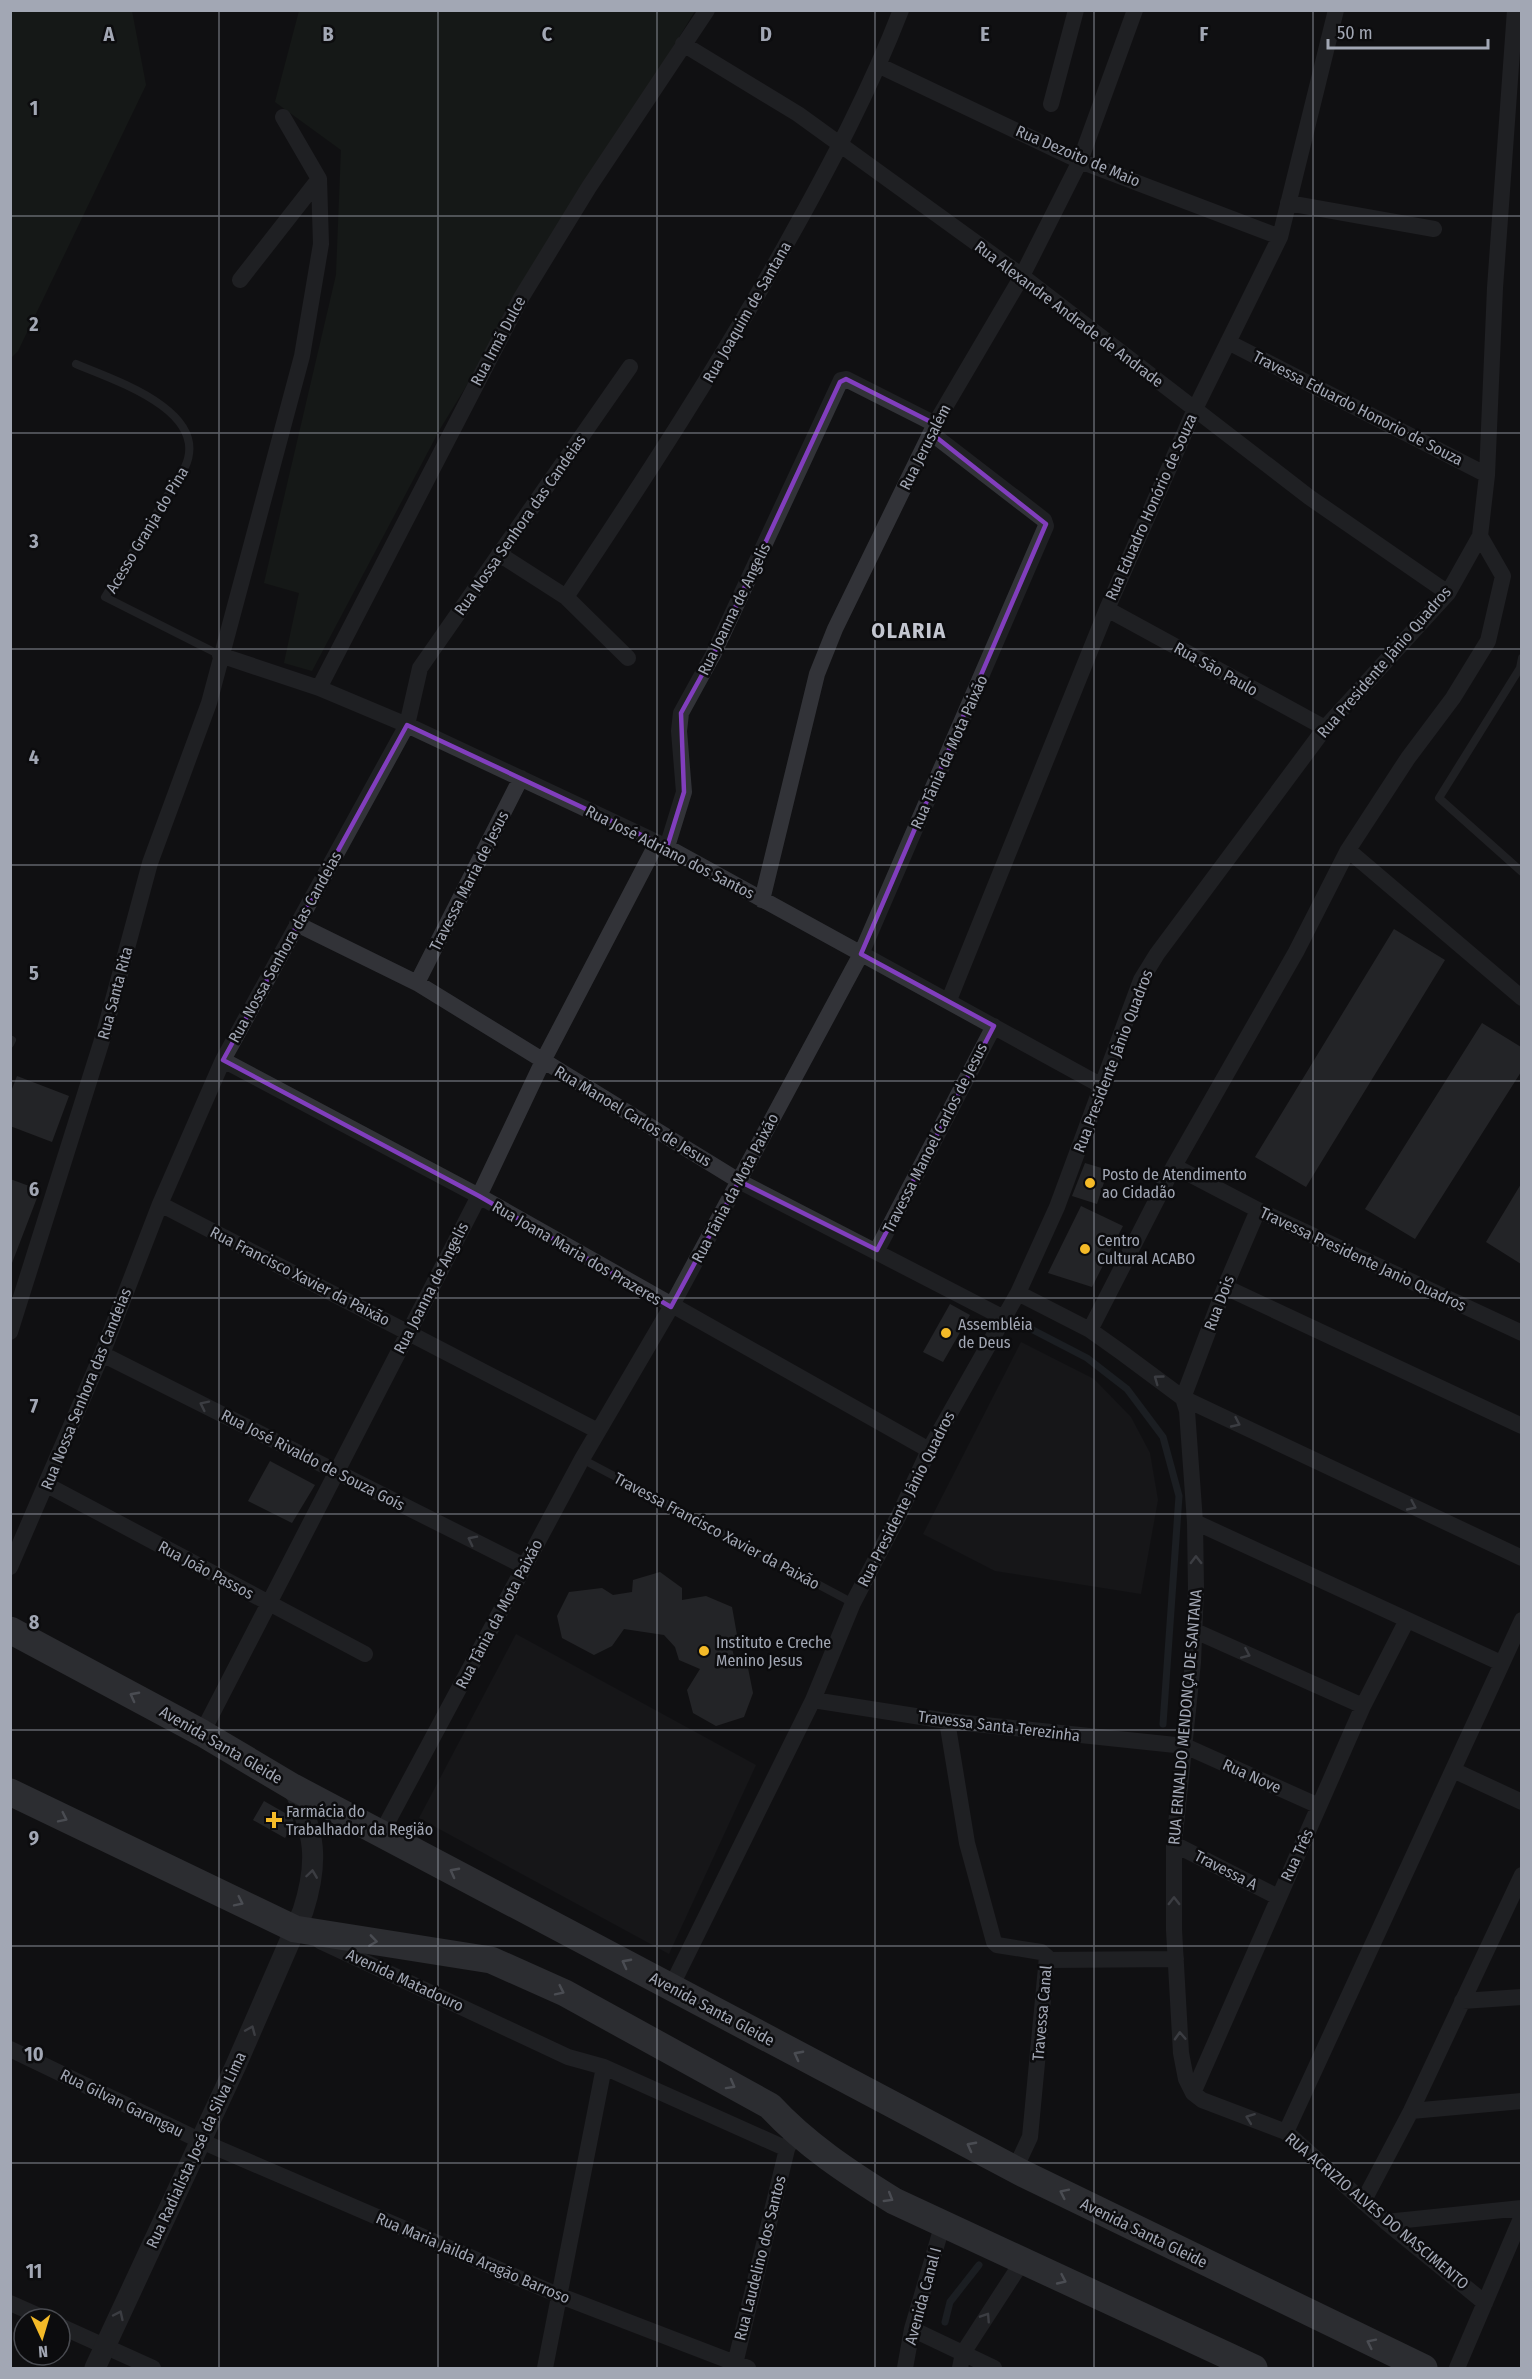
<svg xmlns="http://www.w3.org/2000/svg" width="1532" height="2379" font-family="'Fira Sans Condensed',sans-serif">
  <rect width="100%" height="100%" fill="#111113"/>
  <path fill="#1d1d20" d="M1021,1342L1094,1379L1131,1417L1150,1453L1158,1500L1141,1594L995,1571L923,1534Z
    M516,1634L756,1765L669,1954L419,1818Z"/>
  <path fill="#1c231d" d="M11,10L132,11L146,85L18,351L11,358Z
    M299,11H695L440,429L312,671L284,663L299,593L264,583L336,275L341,150L275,102Z"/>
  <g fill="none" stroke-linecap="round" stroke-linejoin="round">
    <path stroke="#282f36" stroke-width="7" d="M1033,1330L1087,1358L1127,1389L1163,1437L1179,1496L1163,1724
      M945,2322L950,2302L979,2265"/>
  </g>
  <path fill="#3b3c40" d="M1394,929L1445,960L1306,1187L1255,1157Z
    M1482,1023L1521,1047V1072L1415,1239L1365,1209Z
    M17,1076L69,1096L52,1142L10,1126V1094Z
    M1085,1163L1108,1170L1097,1204L1072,1196Z
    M10,1179L40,1190L12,1263H10Z
    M1521,1184V1264L1486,1242Z
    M1081,1206L1123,1226L1092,1287L1048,1273Z
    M950,1304L970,1315L943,1362L923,1352Z
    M270,1461L315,1485L292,1523L248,1501Z
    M660,1572L682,1588V1600L706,1596L732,1607L737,1635L731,1644L735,1661L748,1668L753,1693L744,1717L716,1726L693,1713L687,1690L700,1669L679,1660L675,1647L664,1635L624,1629L612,1646L594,1655L562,1638L557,1616L569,1592L602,1588L613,1595L632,1592L633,1580Z
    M264,1801L292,1817L294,1823L285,1838L253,1820Z"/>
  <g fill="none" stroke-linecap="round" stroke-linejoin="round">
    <path stroke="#323338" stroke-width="8" d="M76,364C114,380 211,411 185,467L105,597L220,655
      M1522,658L1520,668L1439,798L1522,872
      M10,1044L12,1040
      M582,1459L853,1603"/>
    <path stroke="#323338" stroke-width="16" d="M683,44L798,114L1022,276L1309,497L1448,593
      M880,66L1080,161L1280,237
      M1051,104L1076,10
      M1288,203L1434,229
      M240,280L319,179
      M1228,342L1487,475
      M499,554L566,597L628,658
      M566,597C644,480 721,362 789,239C831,164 870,90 901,10
      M1107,609L1325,728
      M220,655L319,688L407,725L667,847L1102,1086
      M319,688L521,298L589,187L707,10
      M667,847L684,792L679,731L681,713L714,653L841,380L846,379L935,424
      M1348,850L1522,998
      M762,900L817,674L835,629L935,424L1022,276L1080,161L1135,10
      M297,924L417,983L739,1181L1004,1318
      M417,983L521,778
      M949,1000L1107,609L1195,409L1280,237L1336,10
      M223,1060L479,1196L929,1450
      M1174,1166L1258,1210L1522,1333
      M160,1204L598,1431
      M1258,1210L1225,1287L1183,1398L1522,1558
      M877,1250L994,1026
      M1225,1287L1522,1426
      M1018,1293L1090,1330L1121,1352L1183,1398L1187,1411L1195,1522L1196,1588L1193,1662L1174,1844V1930L1181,2053L1186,2079L1193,2093L1202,2100L1286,2132L1386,2222L1485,2303
      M1090,1330L1174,1166L1296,952L1348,850L1408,758L1453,698L1488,641L1503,576L1480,536
      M10,1332L103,1037L150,863L209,703L302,356L321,244L319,179L283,117
      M102,1354L524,1566
      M47,1485L365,1654
      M1195,1522L1501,1663
      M10,1567L102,1354L160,1204L223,1060L407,725L420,668L630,367
      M1193,1630L1363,1706
      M813,1700L947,1721L1185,1746L1319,1806
      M947,1721L967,1843L994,1942L997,1945L1041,1952L1047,1957L1030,2137L1015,2169
      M202,1733L479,1196L543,1061L657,843
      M1453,1770L1522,1802
      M381,1834L582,1459L671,1307L861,954L1046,526L1044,520L931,433
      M1174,1844L1278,1897
      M320,1941L568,2057L604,2067L787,2149L795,2132
      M1047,1960L1176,1959
      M671,1987L813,1700L853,1603L899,1515L929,1450L1018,1293L1057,1207L1141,980L1157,954L1325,728L1448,593L1480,536L1487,475L1495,288L1515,10
      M1462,2001L1522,1997
      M10,2049L201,2141L558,2295L748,2368
      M1193,2093L1363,1706L1407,1620
      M1411,2111L1522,2101
      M1286,2132L1522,1620
      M1363,2202L1411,2111L1522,1875
      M1386,2222L1522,2208
      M10,2303L46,2319
      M60,2326L153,2368
      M912,2329L994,2368
      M545,2368L604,2067
      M734,2368L787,2149
      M905,2368L912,2329L943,2223
      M960,2368L963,2353L1022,2262
      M1457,2368L1522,2216"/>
    <path stroke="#323338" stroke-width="21" d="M95,2368L236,2065L303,1911C319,1861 315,1833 293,1787"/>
    <path stroke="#4e5057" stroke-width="27" d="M10,1630L202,1733L293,1787L1022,2173L1424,2368
      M10,1792L295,1929L491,1960L565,1993L770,2106C806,2145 849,2173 894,2201L1254,2368"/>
  </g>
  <defs><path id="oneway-chevron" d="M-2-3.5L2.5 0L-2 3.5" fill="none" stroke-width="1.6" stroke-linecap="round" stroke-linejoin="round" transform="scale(1.5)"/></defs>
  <g stroke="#70737c">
    <use href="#oneway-chevron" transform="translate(1158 1379) rotate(-144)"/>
    <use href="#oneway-chevron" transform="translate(204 1405) rotate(-154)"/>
    <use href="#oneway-chevron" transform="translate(1236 1423) rotate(25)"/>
    <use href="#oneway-chevron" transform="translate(1412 1506) rotate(25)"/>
    <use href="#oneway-chevron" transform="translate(472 1540) rotate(-153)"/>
    <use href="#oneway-chevron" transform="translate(1196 1560) rotate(-91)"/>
    <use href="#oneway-chevron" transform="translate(1246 1654) rotate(24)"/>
    <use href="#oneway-chevron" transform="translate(312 1874) rotate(-82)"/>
    <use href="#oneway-chevron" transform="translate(1174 1901) rotate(-90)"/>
    <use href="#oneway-chevron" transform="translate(251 2030) rotate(-67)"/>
    <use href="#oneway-chevron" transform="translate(1180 2036) rotate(-93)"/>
    <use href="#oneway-chevron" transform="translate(1250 2118) rotate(-159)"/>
    <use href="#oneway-chevron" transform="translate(119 2315) rotate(-65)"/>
    <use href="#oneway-chevron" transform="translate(986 2317) rotate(-57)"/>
  </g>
  <g stroke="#9196a1">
    <use href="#oneway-chevron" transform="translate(134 1696) rotate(-152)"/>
    <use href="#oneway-chevron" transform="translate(63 1818) rotate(26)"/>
    <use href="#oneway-chevron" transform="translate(454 1872) rotate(-152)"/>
    <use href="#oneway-chevron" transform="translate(239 1902) rotate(26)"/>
    <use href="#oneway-chevron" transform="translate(373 1941) rotate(8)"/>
    <use href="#oneway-chevron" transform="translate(626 1963) rotate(-152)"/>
    <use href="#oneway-chevron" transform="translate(560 1991) rotate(26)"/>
    <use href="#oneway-chevron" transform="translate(798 2055) rotate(-152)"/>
    <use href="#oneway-chevron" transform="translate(731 2085) rotate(29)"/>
    <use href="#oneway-chevron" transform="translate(971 2146) rotate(-152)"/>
    <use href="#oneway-chevron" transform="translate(1064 2193) rotate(-154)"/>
    <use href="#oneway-chevron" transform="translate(889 2198) rotate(31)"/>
    <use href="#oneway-chevron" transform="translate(1062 2280) rotate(25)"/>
    <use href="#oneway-chevron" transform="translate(1371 2343) rotate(-154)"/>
  </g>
  <path d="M0 0H1532V2379H0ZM846,379L935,424L931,433L1046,524L861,954L994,1026L877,1250L739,1181L671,1307L479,1196L223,1060L407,725L667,847L684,792L681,713L714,653L840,382Z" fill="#111113" fill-opacity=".55" fill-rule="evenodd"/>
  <path fill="none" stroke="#813ebd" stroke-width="4.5" stroke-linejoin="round" d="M846,379L935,424L931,433L1046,524L861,954L994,1026L877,1250L739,1181L671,1307L479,1196L223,1060L407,725L667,847L684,792L681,713L714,653L840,382Z"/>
  <path fill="none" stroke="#a2a7b4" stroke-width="1.5" stroke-opacity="0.55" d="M219,10V2368M438,10V2368M657,10V2368M875,10V2368M1094,10V2368M1313,10V2368M10,216H1522M10,433H1522M10,649H1522M10,865H1522M10,1081H1522M10,1298H1522M10,1514H1522M10,1730H1522M10,1946H1522M10,2163H1522"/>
  <g fill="#f4ba28" stroke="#0c0c0e" stroke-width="2">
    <circle cx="1090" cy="1183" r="6"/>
    <circle cx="1085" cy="1249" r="6"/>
    <circle cx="946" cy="1333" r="6"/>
    <circle cx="704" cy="1651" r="6"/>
    <path d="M271 1811h6v6h6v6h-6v6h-6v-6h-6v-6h6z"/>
  </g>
  <g text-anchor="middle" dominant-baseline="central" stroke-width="5" stroke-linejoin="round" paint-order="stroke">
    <g font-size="16" fill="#a2a7b4" stroke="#0c0c0e">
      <text transform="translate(1078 156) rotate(23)">Rua Dezoito de Maio</text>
      <text transform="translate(747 312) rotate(-60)">Rua Joaquim de Santana</text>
      <text transform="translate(1069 314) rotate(37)">Rua Alexandre Andrade de Andrade</text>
      <text transform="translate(498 341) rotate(-62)">Rua Irmã Dulce</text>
      <text transform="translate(1358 408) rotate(27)">Travessa Eduardo Honorio de Souza</text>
      <text transform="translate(925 447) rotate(-63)">Rua Jerusalém</text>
      <text transform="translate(1151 507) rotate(-66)">Rua Eduadro Honório de Souza</text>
      <text transform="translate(520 525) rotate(-55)">Rua Nossa Senhora das Candeias</text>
      <text transform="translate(147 530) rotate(-59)">Acesso Granja do Pina</text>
      <text transform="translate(734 609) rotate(-64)">Rua Joanna de Angelis</text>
      <text transform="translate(1384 662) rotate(-49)">Rua Presidente Jânio Quadros</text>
      <text transform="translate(1216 669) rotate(29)">Rua São Paulo</text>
      <text transform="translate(949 752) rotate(-66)">Rua Tânia da Mota Paixão</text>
      <text transform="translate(670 852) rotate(27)">Rua José Adriano dos Santos</text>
      <text transform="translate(469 881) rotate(-63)">Travessa Maria de Jesus</text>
      <text transform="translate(285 947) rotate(-61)">Rua Nossa Senhora das Candeias</text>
      <text transform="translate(115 993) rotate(-75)">Rua Santa Rita</text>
      <text transform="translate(1113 1061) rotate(-69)">Rua Presidente Jânio Quadros</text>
      <text transform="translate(633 1116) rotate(31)">Rua Manoel Carlos de Jesus</text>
      <text transform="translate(935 1138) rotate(-63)">Travessa Manoel Carlos de Jesus</text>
      <text transform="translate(735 1188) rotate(-62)">Rua Tânia da Mota Paixão</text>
      <text transform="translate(577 1253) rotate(30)">Rua Joana Maria dos Prazeres</text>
      <text transform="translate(1363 1259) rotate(25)">Travessa Presidente Janio Quadros</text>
      <text transform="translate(300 1276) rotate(27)">Rua Francisco Xavier da Paixão</text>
      <text transform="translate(431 1288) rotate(-63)">Rua Joanna de Angelis</text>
      <text transform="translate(1219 1303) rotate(-69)">Rua Dois</text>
      <text transform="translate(86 1389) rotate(-68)">Rua Nossa Senhora das Candeias</text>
      <text transform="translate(313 1460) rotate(27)">Rua José Rivaldo de Souza Goís</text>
      <text transform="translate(906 1499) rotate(-63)">Rua Presidente Jânio Quadros</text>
      <text transform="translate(717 1531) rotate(28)">Travessa Francisco Xavier da Paixão</text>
      <text transform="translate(206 1570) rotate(28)">Rua João Passos</text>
      <text transform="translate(499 1614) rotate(-62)">Rua Tânia da Mota Paixão</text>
      <text transform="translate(1185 1717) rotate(-85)">RUA ERINALDO MENDONÇA DE SANTANA</text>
      <text transform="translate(999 1726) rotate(7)">Travessa Santa Terezinha</text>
      <text transform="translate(221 1745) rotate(30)">Avenida Santa Gleide</text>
      <text transform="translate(1252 1776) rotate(24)">Rua Nove</text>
      <text transform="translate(1297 1855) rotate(-65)">Rua Três</text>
      <text transform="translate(1226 1870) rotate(27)">Travessa A</text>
      <text transform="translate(405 1980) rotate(25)">Avenida Matadouro</text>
      <text transform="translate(712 2009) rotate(28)">Avenida Santa Gleide</text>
      <text transform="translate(1042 2013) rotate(-85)">Travessa Canal</text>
      <text transform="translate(122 2103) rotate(26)">Rua Gilvan Garangau</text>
      <text transform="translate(196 2150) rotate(-65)">Rua Radialista José da Silva Lima</text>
      <text transform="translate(1377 2211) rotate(40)">RUA ACRIZIO ALVES DO NASCIMENTO</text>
      <text transform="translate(1144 2233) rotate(26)">Avenida Santa Gleide</text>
      <text transform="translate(473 2258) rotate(23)">Rua Maria Jailda Aragão Barroso</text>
      <text transform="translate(760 2258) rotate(-76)">Rua Laudelino dos Santos</text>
      <text transform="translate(923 2296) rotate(-75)">Avenida Canal I</text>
    </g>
    <g font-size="16" fill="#a2a7b4" stroke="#0c0c0e" text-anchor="start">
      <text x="1102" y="1174">Posto de Atendimento<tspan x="1102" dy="18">ao Cidadão</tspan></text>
      <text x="1097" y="1240">Centro<tspan x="1097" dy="18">Cultural ACABO</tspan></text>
      <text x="958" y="1324">Assembléia<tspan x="958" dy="18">de Deus</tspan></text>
      <text x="716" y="1642">Instituto e Creche<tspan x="716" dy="18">Menino Jesus</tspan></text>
      <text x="286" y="1811">Farmácia do<tspan x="286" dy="18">Trabalhador da Região</tspan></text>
    </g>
    <g font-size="22" font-weight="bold" letter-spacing="1.5" fill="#c3c6d0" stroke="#0c0c0e">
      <text x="909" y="630">OLARIA</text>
    </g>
  </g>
  <g font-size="20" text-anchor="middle" font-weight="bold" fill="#a2a7b4" stroke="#0c0c0e" stroke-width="5" stroke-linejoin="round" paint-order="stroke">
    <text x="109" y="41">A</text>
    <text x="328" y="41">B</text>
    <text x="547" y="41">C</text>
    <text x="766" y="41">D</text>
    <text x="985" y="41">E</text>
    <text x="1204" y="41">F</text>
    <text x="34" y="115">1</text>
    <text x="34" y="331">2</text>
    <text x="34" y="548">3</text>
    <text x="34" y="764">4</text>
    <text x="34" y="980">5</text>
    <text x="34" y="1196">6</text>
    <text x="34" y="1413">7</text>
    <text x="34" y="1629">8</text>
    <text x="34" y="1845">9</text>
    <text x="34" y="2061">10</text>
    <text x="34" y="2278">11</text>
  </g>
  <rect width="1532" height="2379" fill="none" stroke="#a2a7b4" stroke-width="24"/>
  <g transform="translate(42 2337) rotate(176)"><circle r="28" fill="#0c0c0e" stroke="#484a50" stroke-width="1.5"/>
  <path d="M0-4.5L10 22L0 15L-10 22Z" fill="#f4ba28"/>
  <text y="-9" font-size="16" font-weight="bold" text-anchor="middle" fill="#a2a7b4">N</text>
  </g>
  <path d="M1328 39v9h160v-9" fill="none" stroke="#a2a7b4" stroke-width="3"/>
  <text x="1337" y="39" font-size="18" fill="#a2a7b4" stroke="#0c0c0e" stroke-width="4.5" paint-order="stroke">50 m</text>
</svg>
